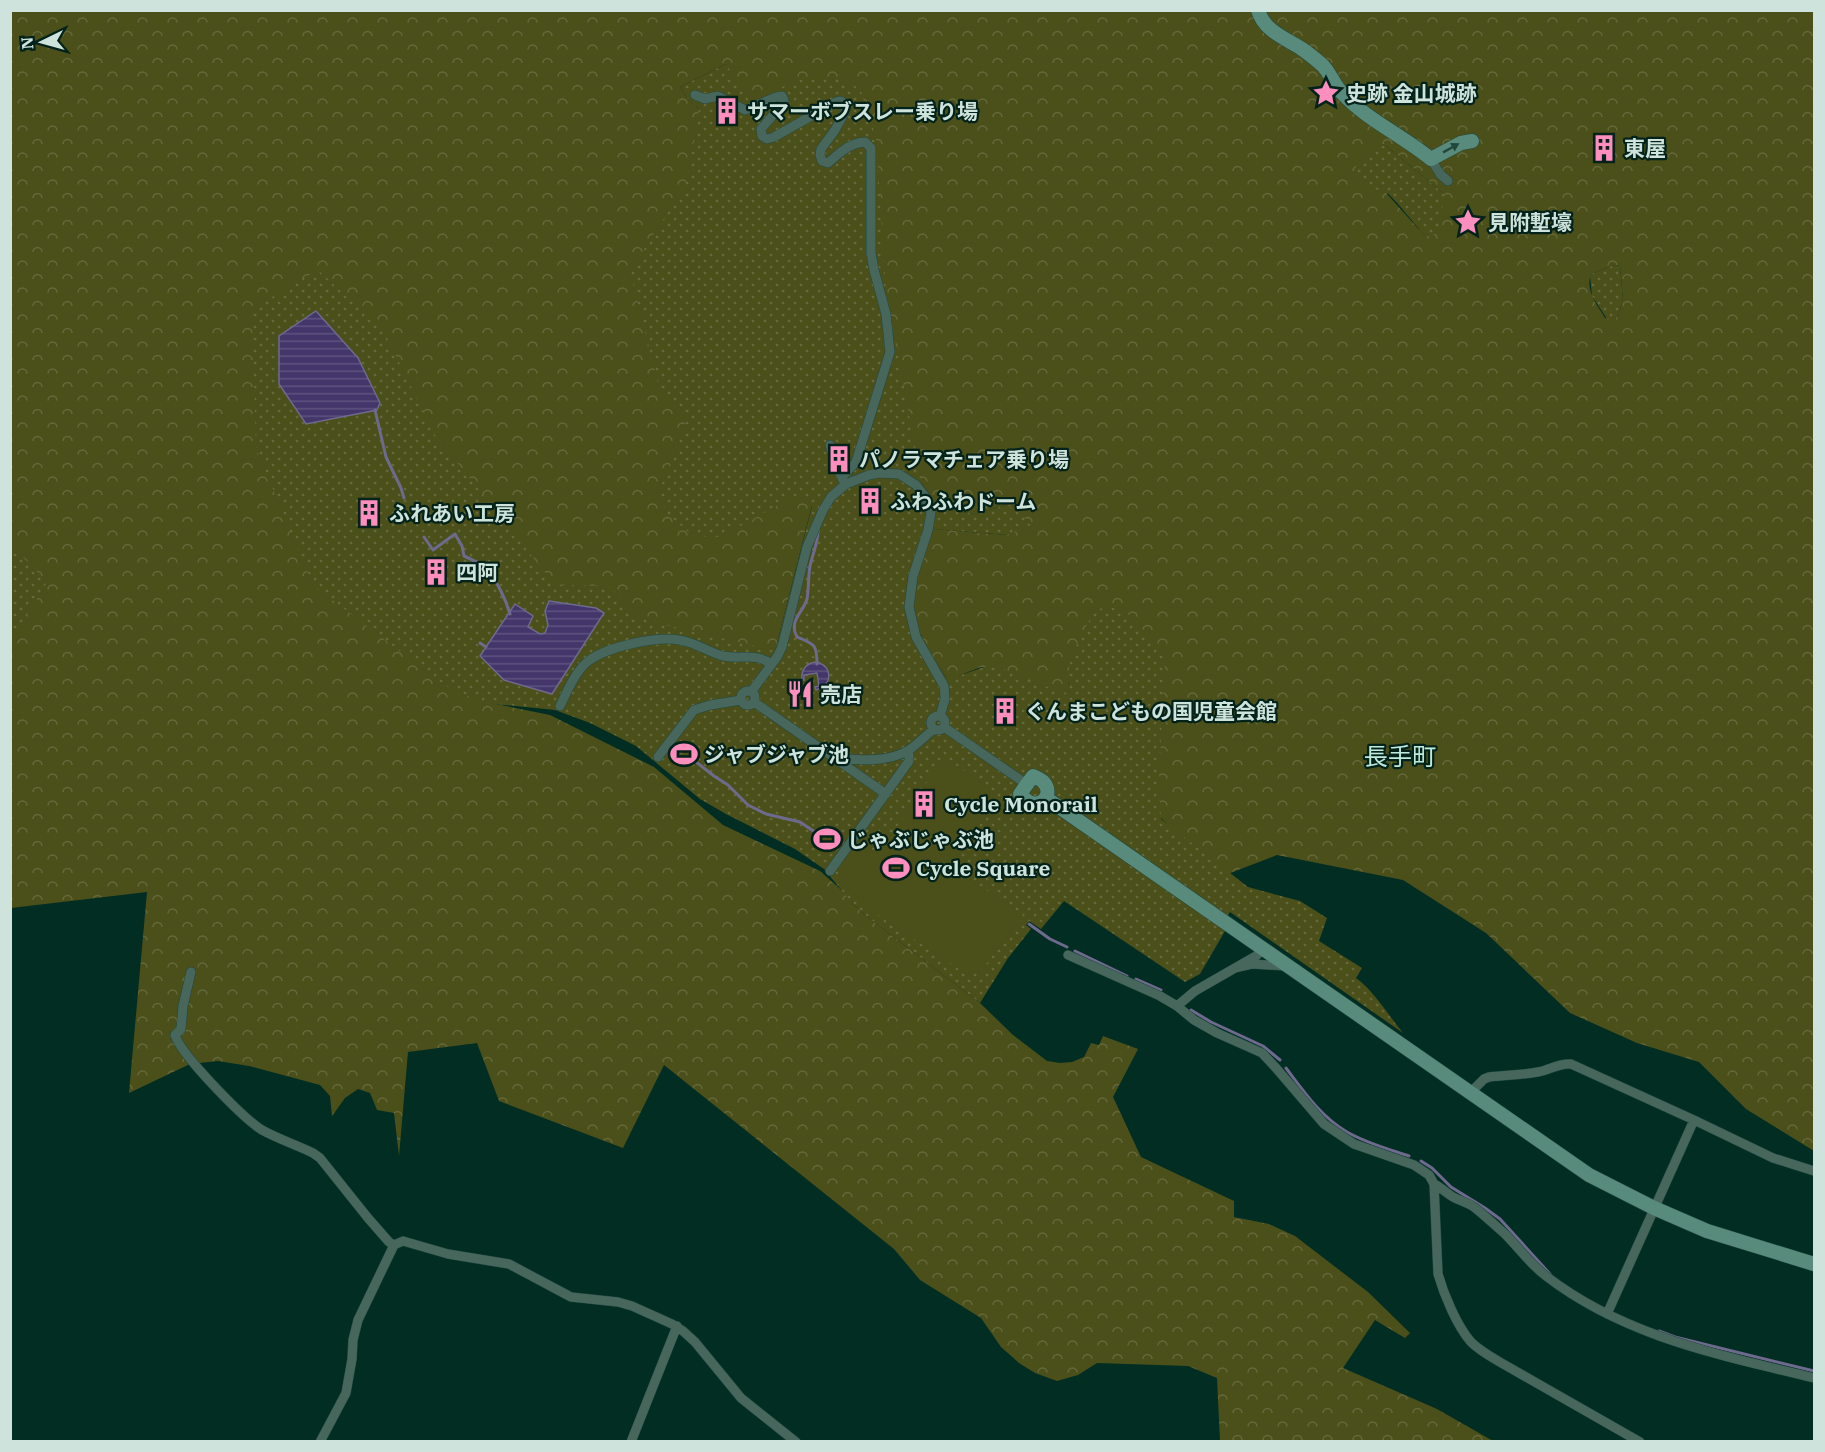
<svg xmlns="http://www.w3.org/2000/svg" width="1825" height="1452" font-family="'IBM Plex Serif','Noto Sans JP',serif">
  <defs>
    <pattern id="forest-crowns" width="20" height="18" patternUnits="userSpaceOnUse" patternTransform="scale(1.5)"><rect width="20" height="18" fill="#4b4f1a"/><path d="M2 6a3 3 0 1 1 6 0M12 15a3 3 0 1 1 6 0" fill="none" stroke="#64683b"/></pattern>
    <pattern id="park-dots" width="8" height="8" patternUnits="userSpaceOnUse" patternTransform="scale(1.5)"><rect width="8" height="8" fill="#4b4f1a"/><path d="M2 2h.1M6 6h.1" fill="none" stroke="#64683b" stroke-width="1.8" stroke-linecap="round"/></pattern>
    <pattern id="water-rules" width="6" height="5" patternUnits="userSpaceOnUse" patternTransform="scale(1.5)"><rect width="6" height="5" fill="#44366b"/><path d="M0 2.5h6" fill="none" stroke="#5e5380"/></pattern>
  </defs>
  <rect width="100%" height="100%" fill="#012d23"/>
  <path fill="url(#forest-crowns)" fill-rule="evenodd" d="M10,11H1814V1151L1746,1109L1699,1062L1637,1043L1570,1013L1486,933L1403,880L1277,855L1220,877L1158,815L1068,682L1070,687L1068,692L1063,694L981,667L953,678L946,677C932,657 912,626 913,601C915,576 926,552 933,529L1007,535L1006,505L975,514L937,508L929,493L922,484L726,64L680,87L687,98L699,109L796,489L812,505L775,651L491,703L550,715L654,767L723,825L820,871L846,894L853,904L865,915L980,1003L1013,1035L1047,1061L1060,1063L1072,1062L1084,1057L1091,1043L1099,1045L1103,1036L1138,1049L1113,1097L1141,1157L1234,1201V1217L1269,1224L1295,1236L1368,1292L1410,1333L1405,1338L1375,1320L1343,1368L1437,1409L1493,1441H1220L1217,1378L1188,1366L1097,1363L1078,1375L1057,1381L1035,1373L1019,1363L1001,1347L981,1318L920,1280L894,1249L664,1065L623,1148L499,1101L477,1043L408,1052L399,1156L394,1113L377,1110L370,1093L358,1089L345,1098L332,1116L330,1096L320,1085L249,1066L218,1061L190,1064L129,1093L147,892L11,908ZM1381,145L1386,146L1443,193L1425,236L1387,194ZM1615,265L1620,266L1623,299L1618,317L1605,318C1597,304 1585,291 1591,274Z"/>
  <path fill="url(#park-dots)" d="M726,64L751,104L795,80L840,78L860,89L876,137L886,291L922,484L929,493L937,508L975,514L1006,505L1019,511L1031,525L1007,535L933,529C926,552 915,576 913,601C912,626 932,657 946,677C962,678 977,667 993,665L1063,693L1068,692C1071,685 1067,673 1070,663C1075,645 1087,626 1095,609C1101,609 1108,607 1114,608C1133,610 1154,644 1165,658L1159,778L1161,819L1248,887L1300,901L1327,918L1319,941L1362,968L1356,978C1375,992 1388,1015 1403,1033L1230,912L1220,927L1225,931L1200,974L1185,982L1064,901L1041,929L1029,921L1026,925L1031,929L1008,958L980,1003L865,915L853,904L824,869L795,849L726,814L700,799L636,746L590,723L555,710L484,703L444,685L313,585L256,448L252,309L318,270L383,330L435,435L555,585L609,586L641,619L775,651L812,506L807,501L793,497L720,537L693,536L666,513L659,491L687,420L659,387L630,271L686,184L699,109L687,98L680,87Z
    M1381,145L1386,146L1443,193L1444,198L1439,228C1437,234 1431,237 1425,236C1417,227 1395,199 1387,193C1379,189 1368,189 1361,183C1343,170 1369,151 1381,145Z
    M1615,265L1620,266L1623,299L1618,317L1607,319L1592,296L1590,276L1591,274Z
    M11,545L47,582L11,642Z"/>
  <path fill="#4b4f1a" d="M945,758L986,786L989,792L991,808L951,866L1023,915L981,971L972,975L962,971L875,913L841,880L838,874V866L864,829L862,839L866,847L874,850L883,847L908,810L912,813L926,793H928L930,789L925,785Z"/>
  <path fill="url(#water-rules)" stroke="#6d6a8d" stroke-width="1.5" d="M316,311L358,358L380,403L377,410L306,424L279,384V336Z
    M549,601L596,608L604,613L552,694L504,680L480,656L515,604L533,616L528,627L540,634L545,633L548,625L545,611Z
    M816,662C829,665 832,676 825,686L816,690L815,687L819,686L817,673L804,675V680H802C801,670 806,663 816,662Z"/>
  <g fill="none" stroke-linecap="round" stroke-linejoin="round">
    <path stroke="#6d6a8d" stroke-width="3" d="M375,410L386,457L401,488L404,498
      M424,537L433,550L455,534L462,546L464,556C471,559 479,563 485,568C496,578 506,600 510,614
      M480,643L486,647
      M817,664C817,644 814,644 797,637C788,621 803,613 807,599C809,588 808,577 810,566C813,553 818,543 818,530
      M691,758L714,776L728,785L748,805L766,814L800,822L818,834
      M1029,924L1050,939L1067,947
      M1075,951L1127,976
      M1136,979L1161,990
      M1191,1010L1211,1022L1263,1046L1280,1060
      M1286,1068C1304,1092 1321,1117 1347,1132C1366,1143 1388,1149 1409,1156
      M1421,1161L1432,1168L1451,1187L1485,1208L1500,1219L1550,1274
      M1659,1331L1675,1337L1814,1371"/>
    <defs>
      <path id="street" d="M695,95L705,99L718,96L745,110C756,107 775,95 782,96L784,100L782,105L761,129L762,136L767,139L774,137L836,102L841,101L846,105L845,112L835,130L821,149L820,155L822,161L828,163C840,153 849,143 865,142L871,148V253L874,270L886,314L890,352L856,462L842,477
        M1431,159L1440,174L1448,181
        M830,445L833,456
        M836,465L843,480
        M741 698a7 7 0 1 1 14 0a7 7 0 1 1-14 0Z
        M751,692L777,657L782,647L807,547L823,510L831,497L846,484L869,475L878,473L899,474L916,485L924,495L931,512L928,530L913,576L909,607L916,637L944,686L945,699L940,716
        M754,702L886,794
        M560,706C567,692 574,674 586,663C604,647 656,636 679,640C695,642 708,652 723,656C742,660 753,652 772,664
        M931 723a7 7 0 1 1 14 0a7 7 0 1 1-14 0Z
        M944,727L1022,781
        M658,757L694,710L710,705L741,700
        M835,758C859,760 887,763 909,750C918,744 926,735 934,729
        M830,871L909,761V750
        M1263,949L1256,956L1235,968L1252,964L1286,966
        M1068,955L1160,996L1177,1006L1194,1020L1217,1033L1262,1053L1276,1068L1324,1124L1354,1144L1414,1165L1429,1175L1434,1184L1438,1274C1444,1295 1457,1326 1471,1342C1479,1350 1488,1355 1498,1361L1640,1442
        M191,972L183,1006L181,1029L175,1035C181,1055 243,1118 262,1130C278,1139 297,1145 313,1153L320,1158L368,1218L389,1242L394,1245
        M1177,1006L1195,991L1235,968
        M1470,1093L1484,1079L1489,1077C1505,1075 1522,1075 1538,1072C1550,1070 1558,1063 1571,1064L1694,1120L1773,1158L1814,1171
        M1434,1184C1441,1187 1446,1193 1453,1197C1460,1201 1467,1202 1474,1207C1484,1215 1495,1225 1505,1234C1519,1248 1530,1264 1546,1276C1625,1337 1721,1355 1814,1378
        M1607,1314L1694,1120
        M320,1442L346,1393L352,1359L353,1340L358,1320L394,1245L403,1241L448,1254L509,1264L571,1297L618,1302L632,1306L672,1324L683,1331L695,1342L741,1398L796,1442
        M631,1442L677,1326"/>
      <path id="secondary" d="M1258,10C1264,31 1285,38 1302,49C1308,53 1314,58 1320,63C1330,71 1333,84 1342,93C1367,120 1402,135 1431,159L1461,143L1472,141
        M1033,776C1037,778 1043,780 1045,784C1052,794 1043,806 1032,803C1027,802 1023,797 1020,794Z
        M1046,798L1589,1175L1654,1208L1707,1231L1814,1264"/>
    </defs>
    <use href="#street" stroke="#224a40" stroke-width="10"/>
    <use href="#secondary" stroke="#224a40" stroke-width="15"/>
    <use href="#street" stroke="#47675d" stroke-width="9"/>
    <use href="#secondary" stroke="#588b7c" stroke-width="14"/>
  </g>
  <defs><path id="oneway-solid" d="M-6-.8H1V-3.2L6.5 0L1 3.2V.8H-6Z" transform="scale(1.5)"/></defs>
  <use fill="#21473c" href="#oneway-solid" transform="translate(1451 148) rotate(-29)"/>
  <defs>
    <symbol id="sight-bare" viewBox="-9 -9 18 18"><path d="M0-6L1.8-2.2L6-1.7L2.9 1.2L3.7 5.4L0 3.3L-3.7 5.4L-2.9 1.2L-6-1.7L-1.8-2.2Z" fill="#fd8ebe" stroke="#03221a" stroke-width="2.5" paint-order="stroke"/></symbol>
    <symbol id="building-bare" viewBox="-9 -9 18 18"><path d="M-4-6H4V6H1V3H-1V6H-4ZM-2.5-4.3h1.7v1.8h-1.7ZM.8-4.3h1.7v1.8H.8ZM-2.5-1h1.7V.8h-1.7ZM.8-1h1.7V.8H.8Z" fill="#fd8ebe" stroke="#03221a" stroke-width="2.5" paint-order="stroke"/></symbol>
    <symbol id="restaurant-bare" viewBox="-9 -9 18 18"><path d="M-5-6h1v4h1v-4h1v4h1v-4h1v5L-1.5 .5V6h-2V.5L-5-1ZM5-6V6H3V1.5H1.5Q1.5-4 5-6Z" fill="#fd8ebe" stroke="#03221a" stroke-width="2.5" paint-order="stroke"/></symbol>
    <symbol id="stadium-bare" viewBox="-9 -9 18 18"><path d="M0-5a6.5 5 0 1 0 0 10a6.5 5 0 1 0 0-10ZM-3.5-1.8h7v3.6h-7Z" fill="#fd8ebe" stroke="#03221a" stroke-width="2.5" paint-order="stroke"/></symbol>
  </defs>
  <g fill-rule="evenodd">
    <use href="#sight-bare" x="1307" y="74" width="38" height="38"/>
    <use href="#building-bare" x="708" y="92" width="38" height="38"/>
    <use href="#building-bare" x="1585" y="129" width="38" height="38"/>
    <use href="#sight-bare" x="1449" y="203" width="38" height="38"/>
    <use href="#building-bare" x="820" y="440" width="38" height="38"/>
    <use href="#building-bare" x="851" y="482" width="38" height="38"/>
    <use href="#building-bare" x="350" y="494" width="38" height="38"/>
    <use href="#building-bare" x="417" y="553" width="38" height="38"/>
    <use href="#restaurant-bare" x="781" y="675" width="38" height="38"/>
    <use href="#building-bare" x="986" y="692" width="38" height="38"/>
    <use href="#stadium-bare" x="665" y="735" width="38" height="38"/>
    <use href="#building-bare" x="905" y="785" width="38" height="38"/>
    <use href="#stadium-bare" x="808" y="820" width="38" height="38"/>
    <use href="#stadium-bare" x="877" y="849" width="38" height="38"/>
  </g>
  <g text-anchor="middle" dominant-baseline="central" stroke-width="4.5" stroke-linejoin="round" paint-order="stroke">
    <g font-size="21" font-weight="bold" fill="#cde3db" stroke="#03221a" text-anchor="start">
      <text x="1346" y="93">史跡 金山城跡</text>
      <text x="747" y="111">サマーボブスレー乗り場</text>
      <text x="1624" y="148">東屋</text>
      <text x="1488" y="222">見附塹壕</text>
      <text x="859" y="459">パノラマチェア乗り場</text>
      <text x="890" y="501">ふわふわドーム</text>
      <text x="389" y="513">ふれあい工房</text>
      <text x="456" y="572">四阿</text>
      <text x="820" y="694">売店</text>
      <text x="1025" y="711">ぐんまこどもの国児童会館</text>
      <text x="704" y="754">ジャブジャブ池</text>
      <text x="944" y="804">Cycle Monorail</text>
      <text x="847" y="839">じゃぶじゃぶ池</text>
      <text x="916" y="868">Cycle Square</text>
    </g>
    <g font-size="24" fill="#bdeadb" stroke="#03221a">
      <text x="1400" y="756">長手町</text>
    </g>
  </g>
  <rect width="1825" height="1452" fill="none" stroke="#cde3db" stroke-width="24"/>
  <g transform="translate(42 42) rotate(265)" stroke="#03221a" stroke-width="4.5" paint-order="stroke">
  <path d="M0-4.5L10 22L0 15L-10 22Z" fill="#cde3db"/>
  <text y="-9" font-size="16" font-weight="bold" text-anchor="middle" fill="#cde3db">N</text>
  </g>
</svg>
